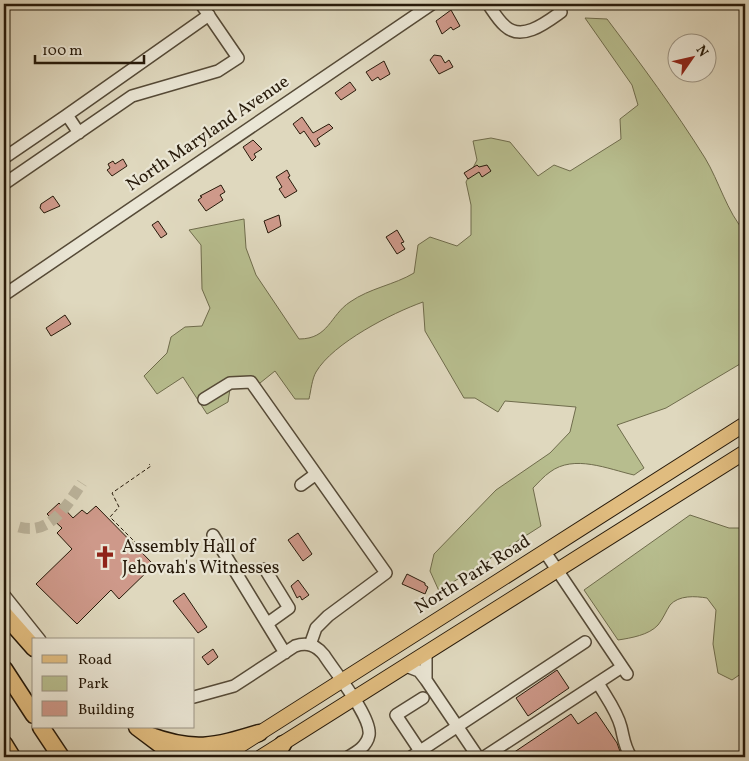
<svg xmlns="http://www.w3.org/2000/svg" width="749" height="761" font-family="Vollkorn,serif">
  <rect width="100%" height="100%" fill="#dfd8be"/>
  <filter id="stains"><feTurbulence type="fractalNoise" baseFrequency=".004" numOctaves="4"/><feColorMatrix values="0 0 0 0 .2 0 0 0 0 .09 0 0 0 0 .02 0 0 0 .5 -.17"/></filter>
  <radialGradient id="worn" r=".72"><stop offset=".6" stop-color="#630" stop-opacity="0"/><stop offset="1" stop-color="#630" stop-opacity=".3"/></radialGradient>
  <path fill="#b7bd8e" stroke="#6f6c4c" d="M585,18L607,19C641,64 675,110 705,158C719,181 727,212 745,232V361L666,408L617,425L644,468L634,475C608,469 574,454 550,472C544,476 538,483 533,488L541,526L439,591L430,571L434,554L496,490L550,453L570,432L576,407L505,401L498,412L475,398H464L425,331L423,302C392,313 333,343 316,372C312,379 311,390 309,399H295L275,371L255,387L231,382L228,402L207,414L183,377L157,394L144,376L167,353L171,337L185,327L202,326L210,308L202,289L201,245L189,230L244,219L246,248L256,275L299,339C329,339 330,315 350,302C370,288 394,285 414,273L418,245L430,237L457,246L471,235V205L466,182L477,160L473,141L491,138L510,142L538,176L554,165L570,171L621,139L620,119L638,105L632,85Z
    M690,515L729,528H745V671L732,680L718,673L713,644L716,610L707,598C695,596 679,595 670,605C666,611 663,619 658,625C649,635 631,638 618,640L584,590Z"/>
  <path fill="#ce998a" stroke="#271a0a" d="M451,10L460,26L453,30L451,27L442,34L436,21Z
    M434,55L441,56L445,63L449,60L453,67L439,74L430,60Z
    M384,61L390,74L380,80L378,77L372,81L366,72Z
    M350,82L356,90L341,100L335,93Z
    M302,117L313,133L329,124L333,128L317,139L320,144L315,147L304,131L300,134L293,124Z
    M253,140L262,149L254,154L256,157L252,161L243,147Z
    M123,159L127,166L112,176L107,170L110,168L108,164L113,161L115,164Z
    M477,165L479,167L487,165L491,171L482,177L479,172L468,179L464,173Z
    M287,170L290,176L288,177L297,191L285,198L279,189L282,187L276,177Z
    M221,185L225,192L220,195L223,200L206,211L198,200L202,197L200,196Z
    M53,196L60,206L44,213L40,208L41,204Z
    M279,215L281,226L268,233L264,221Z
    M158,221L167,234L161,238L152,225Z
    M397,230L404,242L401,243L405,249L397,254L386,237Z
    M65,315L71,324L51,336L46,328Z
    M59,503L73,518L82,510L87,514L96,506L154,565L119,599L111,590L77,624L36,584L72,549L57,533L62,528L47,514Z
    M298,533L312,554L303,561L288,540Z
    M407,574L425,583V585L428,587L425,594L402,584Z
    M298,580L309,595L302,600L300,596L297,598L291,586Z
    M184,593L207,627L198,633L173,601Z
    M213,649L218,657L208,665L202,657Z
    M557,670L569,688L528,716L516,698Z
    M596,712L617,743L622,757H507L571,714L578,724Z"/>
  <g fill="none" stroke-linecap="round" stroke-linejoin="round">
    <path stroke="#bab29a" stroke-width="11" stroke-dasharray="11 5.5" stroke-linecap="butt" d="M19,527C50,536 67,505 82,483"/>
    <defs>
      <path id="minor" d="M488,4C493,11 498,20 505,26C522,42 547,22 561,12
        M79,133L67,115L209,15
        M4,158L67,115
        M4,184L132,96L218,71L238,58L201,4
        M4,295L432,4
        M204,399L230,383L251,382L386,573L328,616L316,628L310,645
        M301,485L316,474
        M213,535L285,653
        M545,552L627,674
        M265,569L289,608L268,623
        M4,595L40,640
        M406,666L419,671L426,680L478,757
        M426,680V653
        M598,683C606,697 617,711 621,727C624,739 624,746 631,757
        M194,697L234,686L295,646C307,642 316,645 324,655C334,671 372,717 369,735C367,746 357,752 348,757
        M420,751L396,715L423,698
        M411,757L585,642
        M484,757L622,667"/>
      <path id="major" d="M222,757L745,424
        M261,757L745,452"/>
      <path id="highway" d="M4,614L34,648
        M4,669L34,715
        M41,727L61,757
        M137,727L177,757
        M148,735C194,752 213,747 259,733
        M4,744L12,757
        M274,757L283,744"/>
    </defs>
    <use href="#minor" stroke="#554a37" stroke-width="14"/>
    <use href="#major" stroke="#271a0a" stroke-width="16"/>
    <use href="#highway" stroke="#271a0a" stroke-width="19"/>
    <path stroke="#271a0a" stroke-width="1" stroke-dasharray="4 2.5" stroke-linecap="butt" d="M138,549L140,547L110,517L119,507L112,493L151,466L149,464"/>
    <use href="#minor" stroke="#eae6d5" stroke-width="11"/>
    <use href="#major" stroke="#e0bc7f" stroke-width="14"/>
    <use href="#highway" stroke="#e0bc7f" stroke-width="16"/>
  </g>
  <defs>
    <symbol id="church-bare" viewBox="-9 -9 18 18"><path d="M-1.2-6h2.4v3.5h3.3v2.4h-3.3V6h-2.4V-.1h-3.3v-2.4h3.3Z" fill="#8f2418" stroke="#eae6d5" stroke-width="2.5" paint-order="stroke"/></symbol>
  </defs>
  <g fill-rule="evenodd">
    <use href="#church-bare" x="89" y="541" width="32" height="32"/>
  </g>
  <g text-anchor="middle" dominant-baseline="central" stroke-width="4.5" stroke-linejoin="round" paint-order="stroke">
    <g font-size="18" fill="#271a0a" stroke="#eae6d5">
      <text transform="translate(208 134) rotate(-34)">North Maryland Avenue</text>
      <text transform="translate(473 575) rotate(-32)">North Park Road</text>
    </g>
    <g font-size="18" fill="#271a0a" stroke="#eae6d5" text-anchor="start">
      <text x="122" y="547">Assembly Hall of<tspan x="122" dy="21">Jehovah's Witnesses</tspan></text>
    </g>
  </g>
  <rect width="749" height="761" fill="none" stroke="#dfd8be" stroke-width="20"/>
  <rect x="5" y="5" width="739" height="751" fill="none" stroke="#271a0a" stroke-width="2.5"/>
  <rect x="10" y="10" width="729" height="741" fill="none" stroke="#271a0a"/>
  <rect x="32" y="638" width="162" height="90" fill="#eae6d5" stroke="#9c9484"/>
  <rect x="42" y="655" width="25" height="8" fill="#e0bc7f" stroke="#9c9484"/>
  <text x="78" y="664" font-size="15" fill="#271a0a">Road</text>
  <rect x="42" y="676" width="25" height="15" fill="#b7bd8e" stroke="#9c9484"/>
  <text x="78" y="688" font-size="15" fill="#271a0a">Park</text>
  <rect x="42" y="701" width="25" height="15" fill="#ce998a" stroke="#9c9484"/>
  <text x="78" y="714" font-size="15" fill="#271a0a">Building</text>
  <g transform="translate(692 58) rotate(56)"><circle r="24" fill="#eae6d5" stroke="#9c9484"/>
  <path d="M0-4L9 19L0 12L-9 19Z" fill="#8f2418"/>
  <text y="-8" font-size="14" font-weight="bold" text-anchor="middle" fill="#271a0a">N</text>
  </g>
  <path d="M35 55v8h109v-8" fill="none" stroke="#271a0a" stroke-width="2.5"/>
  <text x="42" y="55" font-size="15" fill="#271a0a" stroke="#eae6d5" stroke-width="4" paint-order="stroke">100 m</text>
  <rect width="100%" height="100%" filter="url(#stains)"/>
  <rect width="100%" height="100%" fill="url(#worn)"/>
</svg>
